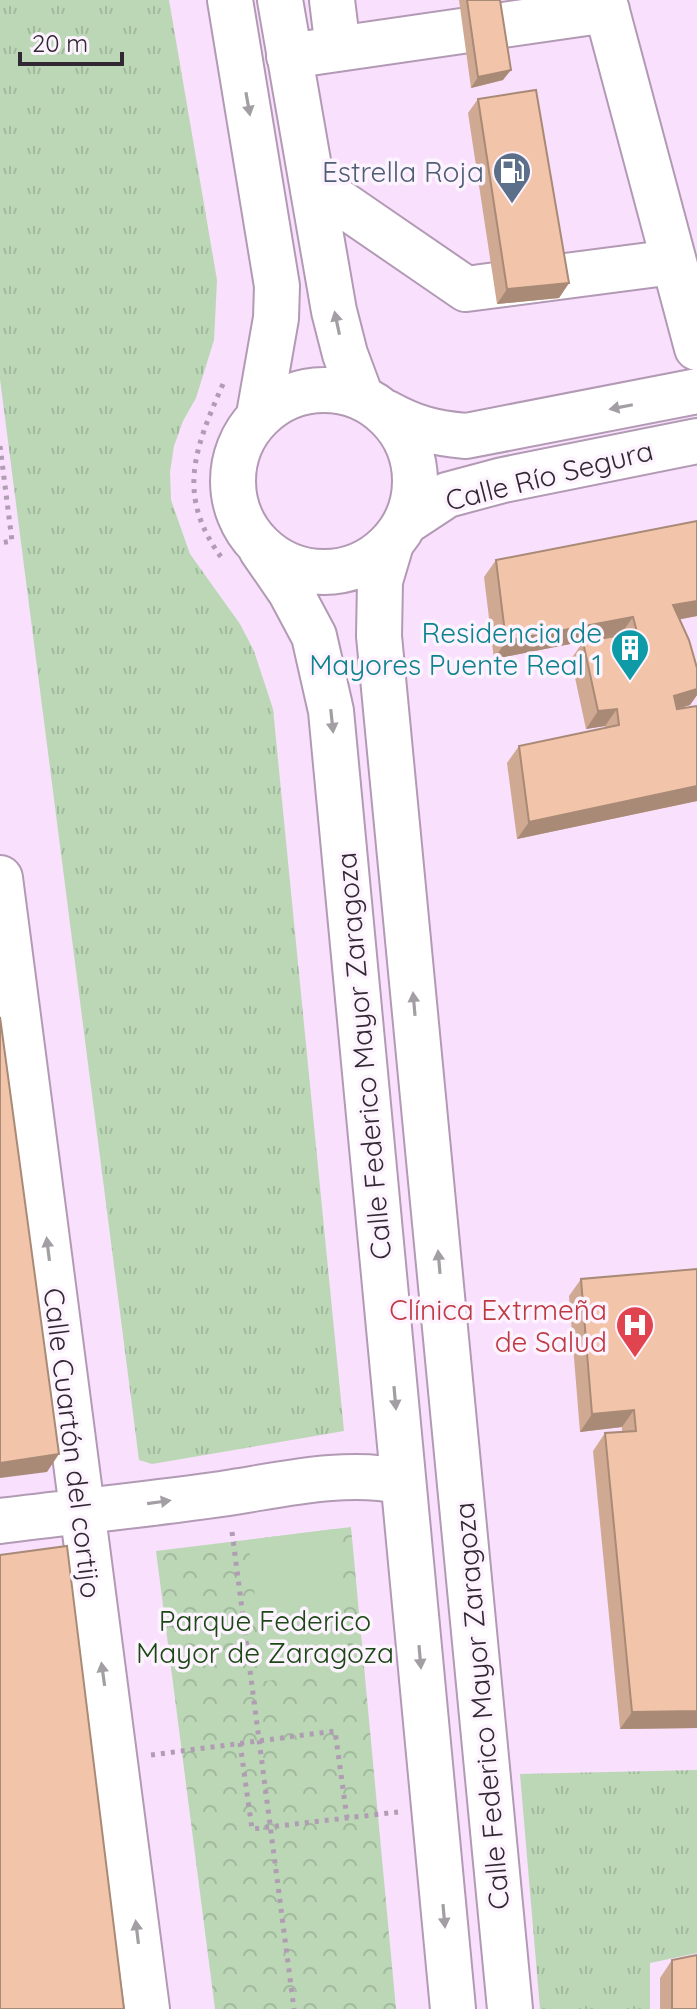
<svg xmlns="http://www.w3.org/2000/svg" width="697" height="2009" font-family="Quicksand,sans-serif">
  <defs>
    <pattern id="grass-tufts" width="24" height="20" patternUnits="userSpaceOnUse" patternTransform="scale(2)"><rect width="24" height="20" fill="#bbd7b6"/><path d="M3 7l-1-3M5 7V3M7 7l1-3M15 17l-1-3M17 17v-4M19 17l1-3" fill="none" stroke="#a1b99d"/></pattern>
    <pattern id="park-crowns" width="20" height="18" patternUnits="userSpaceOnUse" patternTransform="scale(2)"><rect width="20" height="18" fill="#bbd7b6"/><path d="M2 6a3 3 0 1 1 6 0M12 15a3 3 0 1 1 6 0" fill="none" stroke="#a1b99d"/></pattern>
  </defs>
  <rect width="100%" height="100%" fill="#f9e0fc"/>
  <path fill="url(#grass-tufts)" d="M0,0H169L217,280L214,340L196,398L183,421L174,446L170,472L171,500L190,554L240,624L254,651L273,709L344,1431L152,1464L139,1460L0,379Z
    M697,1770V1953L650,1963V2009H540L520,1774Z"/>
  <path fill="url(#park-crowns)" d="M351,1527L396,2009H215L156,1551Z"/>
  <path fill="#bbd7b6" d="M334,1529L351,1671L266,1681L248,1540Z"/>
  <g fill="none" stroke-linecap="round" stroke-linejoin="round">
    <defs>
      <path id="minor" d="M332,0L338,49
        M604,0L697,348
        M289,56L607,10
        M313,184L466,289L673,262
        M0,878L147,2009
        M0,1521C71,1512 143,1505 214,1495C273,1487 344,1468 403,1482"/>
      <path id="major" d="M230,0L277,286L276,318L259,415
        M280,0L334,311L345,354L361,397
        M233 481a91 91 0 1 1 182 0a91 91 0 1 1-182 0Z
        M385,412C414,428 433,433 466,436L697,391
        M406,522L447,495L503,480L697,441
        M391,544L380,581L379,636L510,2009
        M261,549L290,591L314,636L331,711L453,2009"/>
    </defs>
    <use href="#minor" stroke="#b29ab5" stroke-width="48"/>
    <use href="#major" stroke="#b29ab5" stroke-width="48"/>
    <path stroke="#b09db3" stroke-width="5" stroke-dasharray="4 6" stroke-linecap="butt" d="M223,384C194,450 175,497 224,561
      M0,446L12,541L0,543
      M232,1532L294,2009
      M240,1743L252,1829L398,1812
      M151,1755L335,1731L347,1818"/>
    <use href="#minor" stroke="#fff" stroke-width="44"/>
    <use href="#major" stroke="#fff" stroke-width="44"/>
  </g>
  <path fill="#d0a992" d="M459,0H500L503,80L471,88Z
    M478,99L569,283L559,298L497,304L468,113Z
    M697,521V616L680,619L697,668V695L690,705L677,709L697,706V801L517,839L507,763L519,746L605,728V726L586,729L571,659L583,642L621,635V634L494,659L484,577L496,560Z
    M697,1269V1728L620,1729L593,1451L605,1433L622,1432V1427L580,1432L569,1296L581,1279Z
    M672,1960L697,2009H660V1978Z"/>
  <path fill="#a98a77" d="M511,70L503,80L471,88L478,77Z
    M569,283L559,298L497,304L507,289Z
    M697,601V616L661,623L673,605Z
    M633,617L621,634L494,659L506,641Z
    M697,689V695L690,705L662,713L674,696Z
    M617,709L605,726L586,729L598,711Z
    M697,786V801L517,839L529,822Z
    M634,1410L622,1427L580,1432L592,1414Z
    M59,1454L47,1472L0,1478V1463Z
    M697,1711V1728L620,1729L632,1712Z"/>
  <path fill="#f2c5aa" stroke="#a98a77" stroke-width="2" d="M467,0H500L511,70L478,77Z
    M536,90L569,283L507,289L478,99Z
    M697,521V601L673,605L689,640L697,668V689L674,696L677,709L697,706V786L529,822L519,746L619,725L617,709L598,711L583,642L637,632L633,617L506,641L496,560Z
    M0,1017L59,1454L0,1463Z
    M697,1269V1711L632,1712L605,1433L636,1431L634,1410L592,1414L581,1279Z
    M67,1546L124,2009H0V1555Z
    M697,1955V2009H672V1960Z"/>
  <defs><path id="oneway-solid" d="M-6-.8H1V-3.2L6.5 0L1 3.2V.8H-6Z" transform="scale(2)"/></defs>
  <g fill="#a29ea3">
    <use href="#oneway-solid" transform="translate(248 104) rotate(80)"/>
    <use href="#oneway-solid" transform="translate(337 323) rotate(-102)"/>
    <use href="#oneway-solid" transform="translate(621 407) rotate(169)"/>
    <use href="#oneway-solid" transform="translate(332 721) rotate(84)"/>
    <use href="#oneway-solid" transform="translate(414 1004) rotate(-95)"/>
    <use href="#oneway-solid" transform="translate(48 1249) rotate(-97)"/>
    <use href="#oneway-solid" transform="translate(439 1262) rotate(-95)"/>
    <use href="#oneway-solid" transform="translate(395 1398) rotate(85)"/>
    <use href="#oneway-solid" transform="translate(159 1502) rotate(-8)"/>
    <use href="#oneway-solid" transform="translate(420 1657) rotate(85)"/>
    <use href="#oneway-solid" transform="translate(103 1674) rotate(-98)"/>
    <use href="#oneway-solid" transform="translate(444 1916) rotate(85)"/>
    <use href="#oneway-solid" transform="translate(137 1932) rotate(-97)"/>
  </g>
  <defs>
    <symbol id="fuel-pin" viewBox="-11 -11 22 30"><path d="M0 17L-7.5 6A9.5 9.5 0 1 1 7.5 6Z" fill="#5c6f8a" stroke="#fdf3fe"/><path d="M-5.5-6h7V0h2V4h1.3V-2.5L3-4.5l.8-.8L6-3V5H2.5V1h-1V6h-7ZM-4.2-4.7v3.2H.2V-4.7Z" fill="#fff"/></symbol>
    <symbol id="building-pin" viewBox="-11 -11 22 30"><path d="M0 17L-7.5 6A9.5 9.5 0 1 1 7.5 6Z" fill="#0f9aa8" stroke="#fdf3fe"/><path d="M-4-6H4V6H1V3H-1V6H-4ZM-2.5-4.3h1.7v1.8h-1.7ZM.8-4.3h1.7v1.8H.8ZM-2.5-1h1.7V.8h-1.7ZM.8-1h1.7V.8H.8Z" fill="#fff"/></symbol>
    <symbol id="hospital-pin" viewBox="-11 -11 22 30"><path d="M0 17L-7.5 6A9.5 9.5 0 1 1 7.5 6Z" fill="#e0444e" stroke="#fdf3fe"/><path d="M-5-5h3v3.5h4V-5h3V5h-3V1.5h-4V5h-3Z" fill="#fff"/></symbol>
  </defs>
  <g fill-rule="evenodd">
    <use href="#fuel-pin" x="490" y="149" width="44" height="60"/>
    <use href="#building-pin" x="608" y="626" width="44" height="60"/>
    <use href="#hospital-pin" x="613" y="1303" width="44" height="60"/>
  </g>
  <g text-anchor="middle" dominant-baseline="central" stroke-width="7" stroke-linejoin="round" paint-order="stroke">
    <g font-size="28" fill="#4e5e75" stroke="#fdf3fe" text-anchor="end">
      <text x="484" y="171">Estrella Roja</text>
    </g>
    <g font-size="28" fill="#312833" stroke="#fdf3fe">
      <text transform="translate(549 475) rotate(-14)">Calle Río Segura</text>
      <text transform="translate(363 1056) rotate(-95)">Calle Federico Mayor Zaragoza</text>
      <text transform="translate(73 1443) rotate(83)">Calle Cuartón del cortijo</text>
      <text transform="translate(481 1706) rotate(-95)">Calle Federico Mayor Zaragoza</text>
    </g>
    <g font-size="28" fill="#0d838f" stroke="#fdf3fe" text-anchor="end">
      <text x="602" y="632">Residencia de<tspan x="602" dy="32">Mayores Puente Real 1</tspan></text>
    </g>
    <g font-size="28" fill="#be3a42" stroke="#fdf3fe" text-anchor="end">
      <text x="607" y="1309">Clínica Extrmeña<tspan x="607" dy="32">de Salud</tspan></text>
    </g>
    <g font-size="28" fill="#1a4714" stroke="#fdf3fe">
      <text x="265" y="1620">Parque Federico<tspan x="265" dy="32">Mayor de Zaragoza</tspan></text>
    </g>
  </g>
  <path d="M20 52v12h102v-12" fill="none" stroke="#312833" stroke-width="4"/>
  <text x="32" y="52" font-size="24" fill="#312833" stroke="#fdf3fe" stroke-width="6" paint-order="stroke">20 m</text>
</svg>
